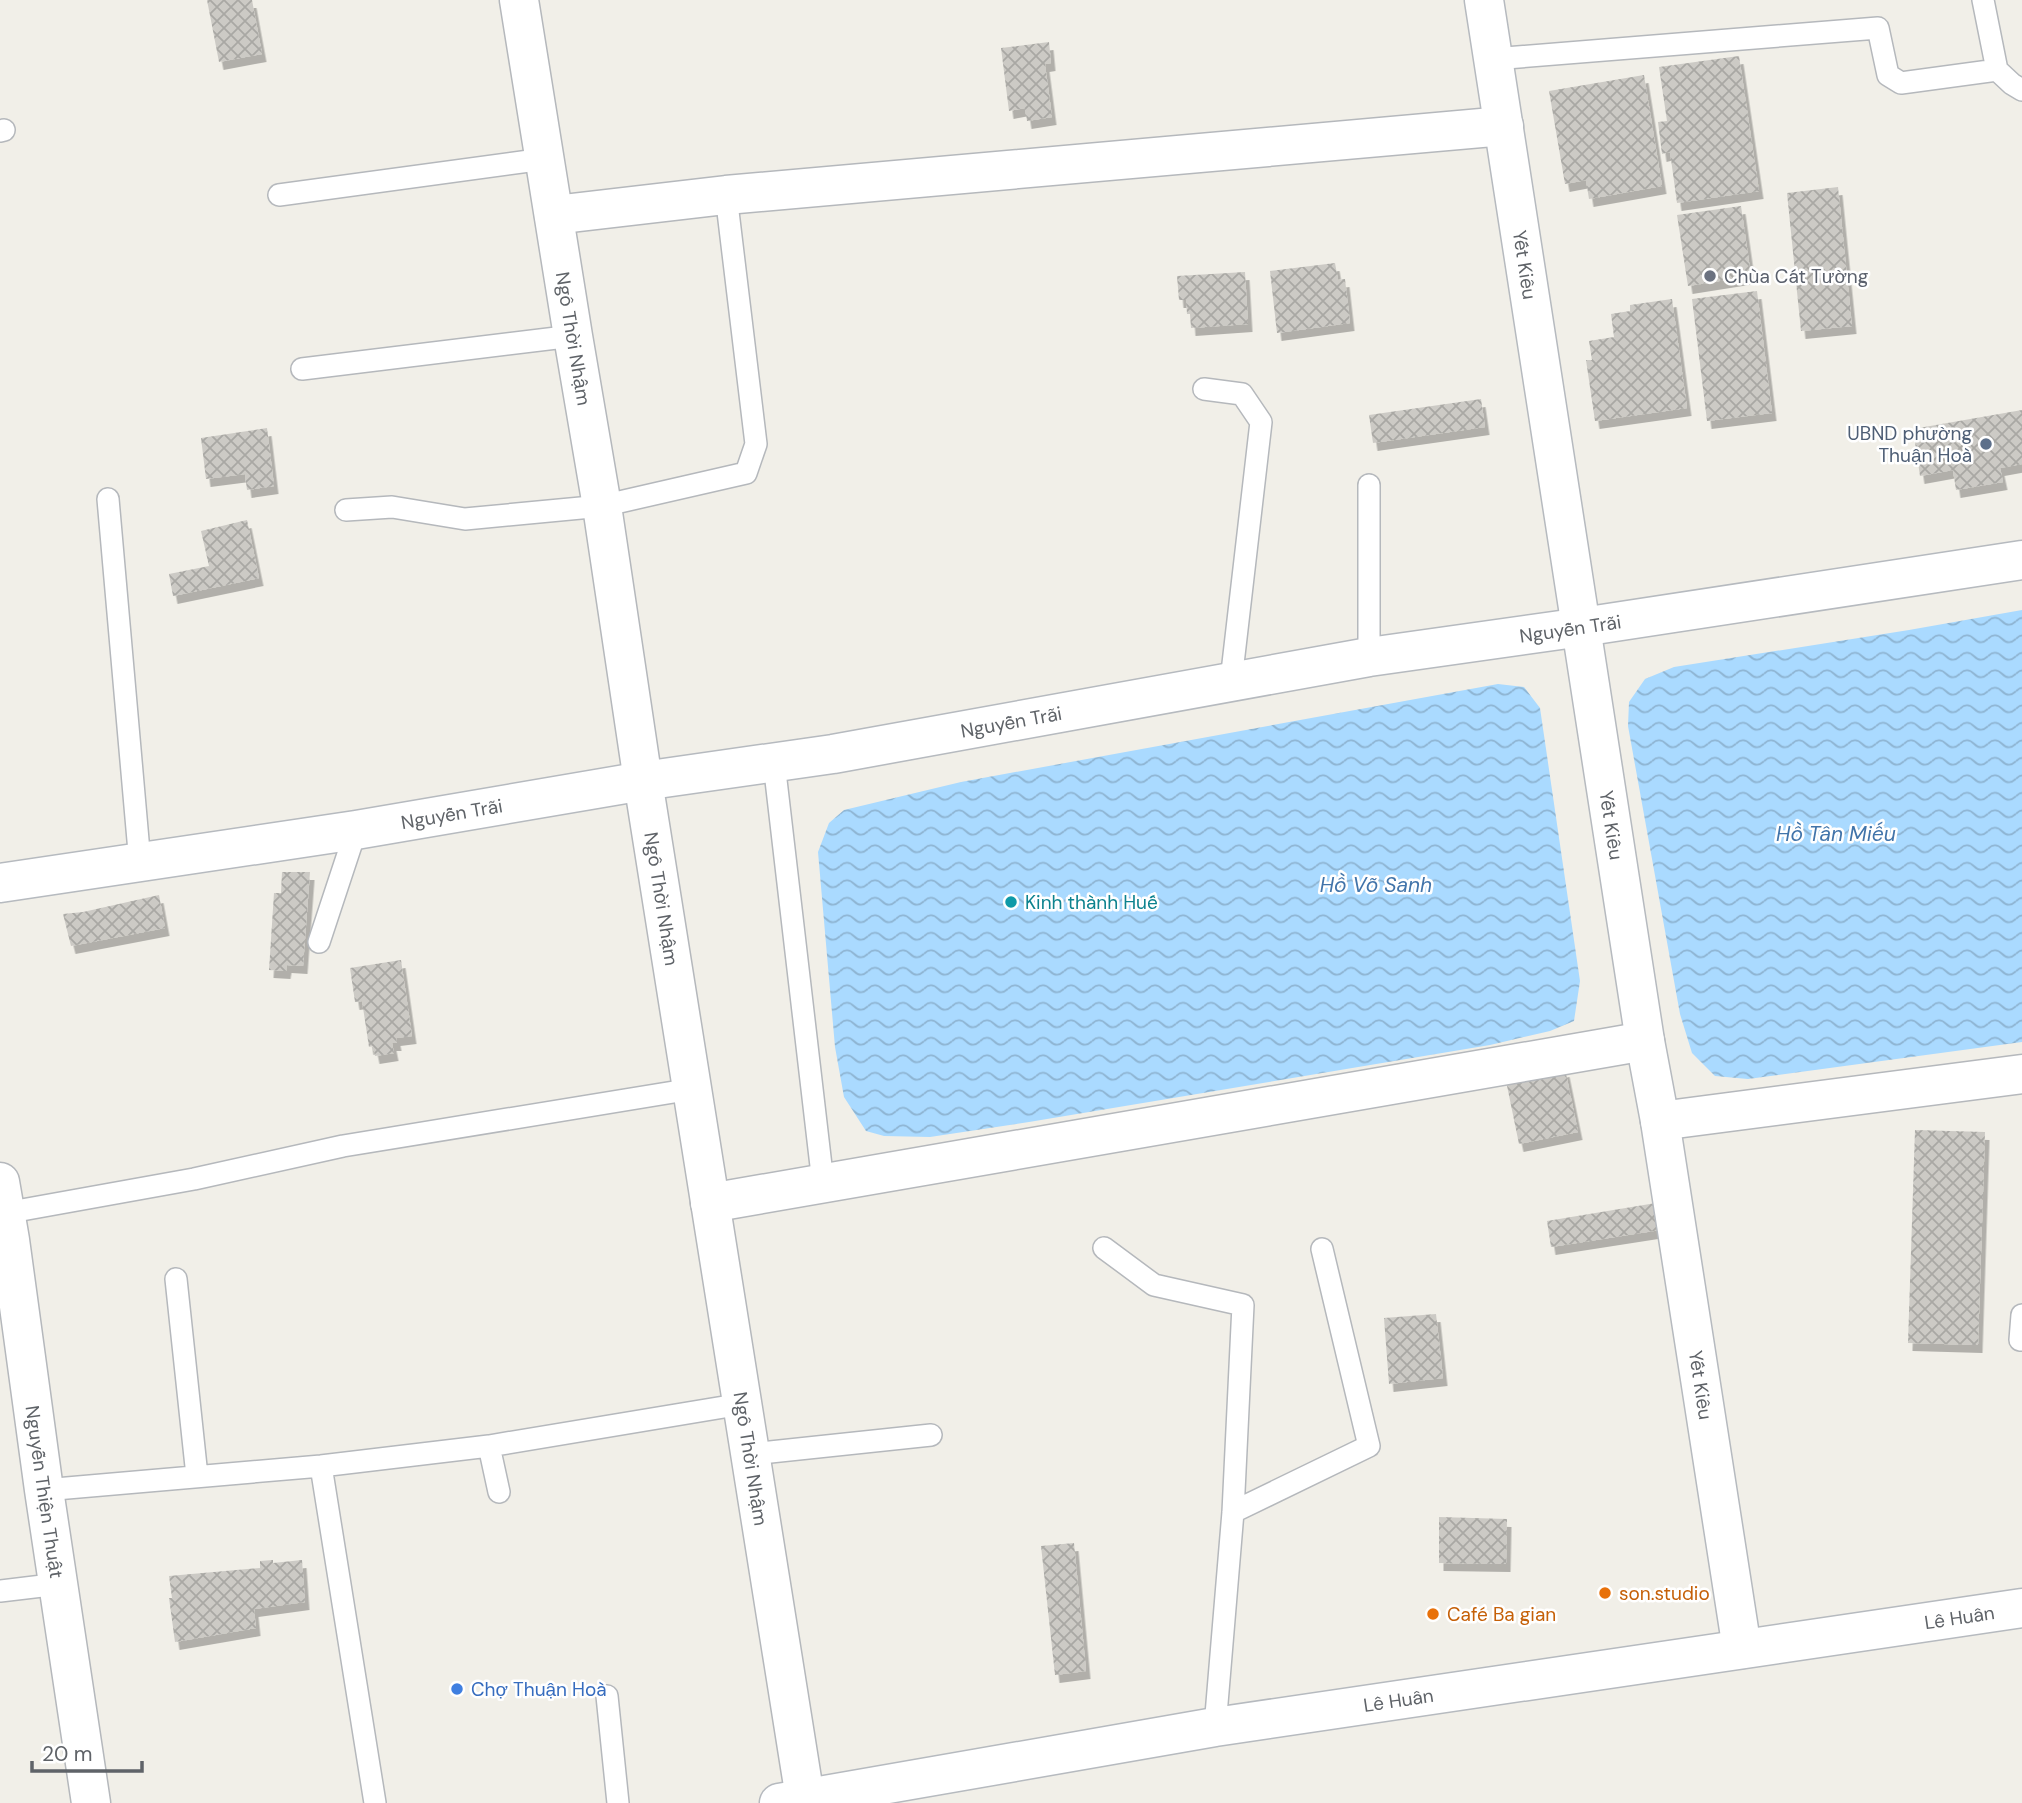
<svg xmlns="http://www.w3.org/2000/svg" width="2022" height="1803" font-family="'DM Sans',sans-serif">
  <defs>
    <pattern id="water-waves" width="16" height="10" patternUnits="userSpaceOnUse" patternTransform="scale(1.75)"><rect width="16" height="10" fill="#aadaff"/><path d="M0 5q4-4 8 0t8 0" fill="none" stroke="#8eb4d2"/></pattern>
    <pattern id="building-cross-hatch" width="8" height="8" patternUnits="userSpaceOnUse" patternTransform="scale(1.75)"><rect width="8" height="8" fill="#cccac5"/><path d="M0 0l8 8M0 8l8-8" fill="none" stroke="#a9a8a4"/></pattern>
    <filter id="shadow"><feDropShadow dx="4.5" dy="8" stdDeviation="0" flood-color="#0004"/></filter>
  </defs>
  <rect width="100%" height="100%" fill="#f1efe8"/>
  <path fill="url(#water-waves)" d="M2022,610V1042L1748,1079L1715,1076L1692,1053L1680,1014L1628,726L1629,702L1645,679L1674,667L1909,630Z
    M1498,684L1524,687L1540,708L1580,981L1574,1021L1550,1031L1490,1045L1029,1122L930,1137L884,1136L866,1131L844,1097L835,1047L818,852L829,823L844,810L961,782Z"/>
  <path fill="url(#building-cross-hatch)" filter="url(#shadow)" d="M207,0H252L262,54L219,62Z
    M1049,42L1051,63L1045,64L1052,117L1027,121L1025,108L1009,111L1001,48Z
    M1739,56L1759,191L1677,203L1670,152L1662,154L1658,122L1667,121L1659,67Z
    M1644,75L1662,186L1589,199L1586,180L1565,184L1549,91Z
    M1838,187L1852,326L1801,331L1787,193Z
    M1741,206L1751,276L1688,286L1677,215Z
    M1335,263L1338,280L1345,279L1350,323L1277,333L1270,271Z
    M1245,272L1248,324L1191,328L1190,314H1187L1186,300H1179L1177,276Z
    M1757,291L1772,413L1707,421L1692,299Z
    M1672,299L1687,408L1595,421L1586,360H1592L1589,341L1614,337L1611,314L1630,311V305Z
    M1481,399L1485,427L1373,443L1369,415Z
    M2022,410V464L2000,468L2003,482L1956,490L1953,470L1920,476L1913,429Z
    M267,428L274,486L247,490L245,474L206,479L201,438Z
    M247,520L259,578L173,596L169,574L209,566L201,531Z
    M282,872H310L303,966L287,965L286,971L269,970L274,893H281Z
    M159,895L165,928L71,946L63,914L83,912Z
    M401,960L412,1036L396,1038L397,1043H392L394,1053L375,1056L373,1046L369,1047L362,1001L355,1002L350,968Z
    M1565,1069L1578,1132L1519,1144L1506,1081Z
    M1915,1130L1985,1132L1978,1345L1908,1343Z
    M1668,1201L1673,1228L1551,1247L1547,1221Z
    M1436,1314L1443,1378L1389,1384L1384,1318Z
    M1439,1517L1507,1519L1506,1564L1439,1563Z
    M1074,1543L1086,1671L1055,1675L1041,1546Z
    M273,1560V1563L302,1560L305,1602L254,1609L256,1628L175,1642L169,1598H172L169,1576L260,1568V1561Z"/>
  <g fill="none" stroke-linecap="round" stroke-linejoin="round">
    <defs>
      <path id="lane" d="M1983,0L1997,70L2012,84L2022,90
        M1493,59L1878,28L1888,75L1901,83L1997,70
        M0,131L4,130
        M279,195L544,159
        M302,369L573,336
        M1204,389L1242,394L1261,422L1231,681
        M108,499L140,863
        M346,510L392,507L465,519L602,506L746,473L756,444L726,195
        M1369,657V485
        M774,763L823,1183
        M319,942L356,830
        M5,1213L194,1179L343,1146L692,1089
        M1104,1248L1154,1285L1243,1305L1233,1512L1215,1727
        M176,1279L197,1476
        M2022,1315L2020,1340H2022
        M489,1446L499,1492
        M751,1454L931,1435
        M321,1466L375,1803
        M44,1490L321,1466L489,1446L742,1404
        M1233,1512L1369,1446L1322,1249
        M0,1591L59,1584
        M607,1696L618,1803"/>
      <g id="street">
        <path id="s1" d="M519,0L573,336L602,506L643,781L805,1798"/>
        <path d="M554,215L726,195L1504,126"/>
        <path d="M1660,1121L2022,1074"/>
        <path id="s2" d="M0,1182L10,1240L44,1490L91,1803"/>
        <path d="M710,1203L1645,1041"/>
      </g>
      <g id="secondary">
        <path id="s3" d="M1484,0L1645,1041L1660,1121L1742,1649"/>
        <path id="s4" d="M0,883L356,830L643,781L833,754L1369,657L1582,627L2022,560"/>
        <path id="s5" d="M779,1803L1215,1727L2022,1608"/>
      </g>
    </defs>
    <use href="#lane" stroke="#b5b8bc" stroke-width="24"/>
    <use href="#street" stroke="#b5b8bc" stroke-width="41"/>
    <use href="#secondary" stroke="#b6babf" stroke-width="41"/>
    <use href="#lane" stroke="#fff" stroke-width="21"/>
    <use href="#street" stroke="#fff" stroke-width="38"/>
    <use href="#secondary" stroke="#fff" stroke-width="38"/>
  </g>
  <circle fill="#6b7280" stroke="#fff" stroke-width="2.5" cx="1710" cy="276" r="7"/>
  <circle fill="#5c6f8a" stroke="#fff" stroke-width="2.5" cx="1986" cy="444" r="7"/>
  <circle fill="#0f9aa8" stroke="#fff" stroke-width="2.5" cx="1011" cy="902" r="7"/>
  <g fill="#e8710a" stroke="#fff" stroke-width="2.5">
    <circle cx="1605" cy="1593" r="7"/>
    <circle cx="1433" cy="1614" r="7"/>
  </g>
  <circle fill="#3f7fe0" stroke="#fff" stroke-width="2.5" cx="457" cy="1689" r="7"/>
  <g text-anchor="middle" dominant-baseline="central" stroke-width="5" stroke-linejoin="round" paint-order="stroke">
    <g font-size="19" fill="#5f6368" stroke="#fff">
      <text stroke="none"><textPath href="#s3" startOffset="268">Yết Kiêu</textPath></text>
      <text stroke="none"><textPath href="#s1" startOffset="343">Ngô Thời Nhậm</textPath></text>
      <text stroke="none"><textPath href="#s4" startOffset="1591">Nguyễn Trãi</textPath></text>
      <text stroke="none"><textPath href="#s4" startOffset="1024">Nguyễn Trãi</textPath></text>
      <text stroke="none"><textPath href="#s4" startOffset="457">Nguyễn Trãi</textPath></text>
      <text stroke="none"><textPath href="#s3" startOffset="835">Yết Kiêu</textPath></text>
      <text stroke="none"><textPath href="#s1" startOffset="910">Ngô Thời Nhậm</textPath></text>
      <text stroke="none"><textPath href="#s3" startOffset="1402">Yết Kiêu</textPath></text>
      <text stroke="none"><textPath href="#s1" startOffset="1477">Ngô Thời Nhậm</textPath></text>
      <text stroke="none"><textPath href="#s2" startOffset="313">Nguyễn Thiện Thuật</textPath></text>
      <text stroke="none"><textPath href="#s5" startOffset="1195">Lê Huân</textPath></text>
      <text stroke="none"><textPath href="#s5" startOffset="628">Lê Huân</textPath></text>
    </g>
    <g font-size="19" fill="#5b616d" stroke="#fff" text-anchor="start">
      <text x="1724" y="276">Chùa Cát Tường</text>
    </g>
    <g font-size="19" fill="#4e5e75" stroke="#fff" text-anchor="end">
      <text x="1972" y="433">UBND phường<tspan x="1972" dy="22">Thuận Hoà</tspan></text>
    </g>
    <g font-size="19" fill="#0d838f" stroke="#fff" text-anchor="start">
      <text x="1025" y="902">Kinh thành Huế</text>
    </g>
    <g font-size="19" fill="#c56008" stroke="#fff" text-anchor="start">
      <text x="1619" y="1593">son.studio</text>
      <text x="1447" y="1614">Café Ba gian</text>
    </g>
    <g font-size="19" fill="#366cbe" stroke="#fff" text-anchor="start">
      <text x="471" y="1689">Chợ Thuận Hoà</text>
    </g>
    <g font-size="21" font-style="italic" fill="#4174aa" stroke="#fff">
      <text x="1836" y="834">Hồ Tân Miếu</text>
      <text x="1376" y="885">Hồ Võ Sanh</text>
    </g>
  </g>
  <path d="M32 1761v10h110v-10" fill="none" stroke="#5f6368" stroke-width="3.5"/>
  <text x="42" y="1761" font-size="21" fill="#5f6368" stroke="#ffffff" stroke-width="5" paint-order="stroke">20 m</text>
</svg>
